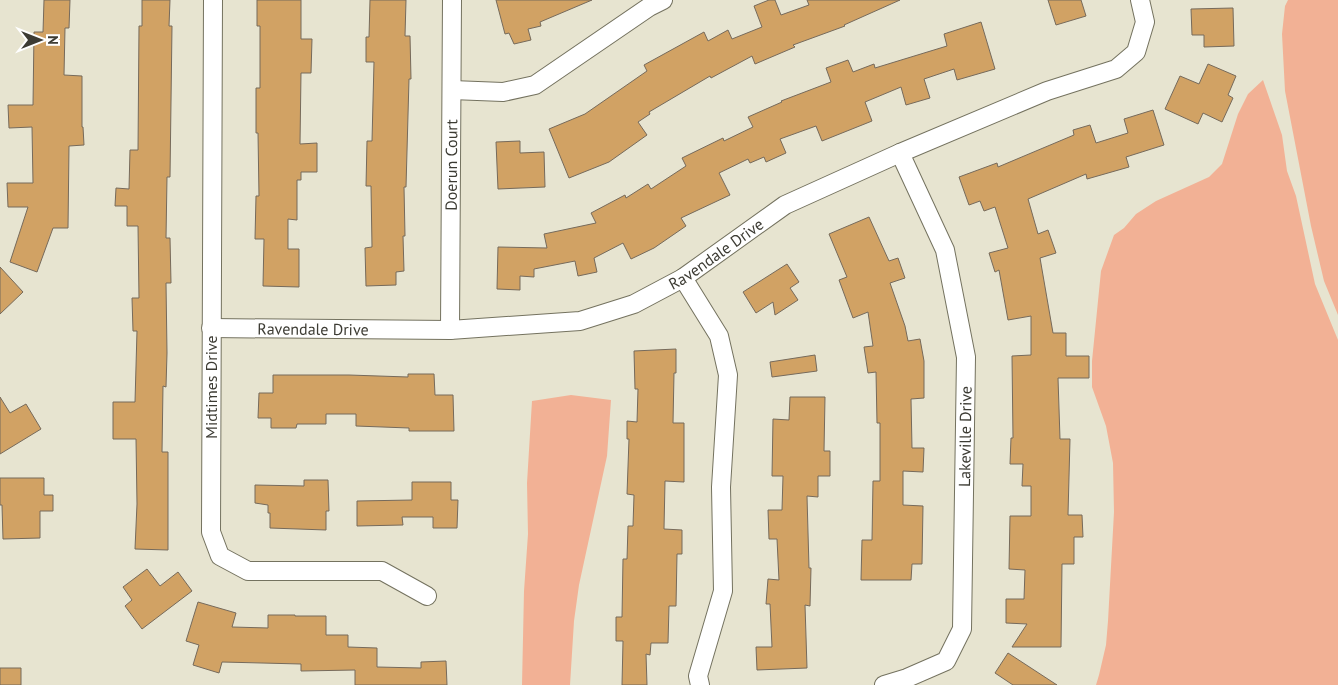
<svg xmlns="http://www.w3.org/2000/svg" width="1338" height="685" font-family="'PT Sans',sans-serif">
  <rect width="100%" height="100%" fill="#e7e4d0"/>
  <path fill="#f2b195" d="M1288,0H1338V315L1324,281L1311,226L1285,91L1282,34L1285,6Z
    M1263,80L1282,135L1287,171L1296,196L1315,284L1338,340V685H1096L1099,675L1106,645L1108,621L1114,512L1113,463L1106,426L1092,387V361L1101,271L1114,235L1124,228L1136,214L1156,201L1209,177L1222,164L1238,114L1248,94Z
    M571,395L611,400L607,456L579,585L574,621L570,685H522L524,591L528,534L527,483L532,401Z"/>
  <path fill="#d1a264" stroke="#766a5b" d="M44,0H70L69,28H65L64,75L82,76V127H83L84,145L69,146L68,228H53L37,272L10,262L28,207H8L7,183H33L32,127L9,128L8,105H33L34,32H43Z
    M142,0H170L169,26H172L170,177H167L166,238H170L171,283H166L167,353L166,387L163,386L162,452H168V550L135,549L137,504L136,439H113V402H135L137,331H133L132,298H139L138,226H127V206H115L116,188L129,189L130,150H138L139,26H142Z
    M257,0H301V39H312L311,73H301L300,144L317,143V172H301V180H297V220L288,219V249H299V287L263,286L264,239H255L256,196H259L258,133H256V88H260V26H257Z
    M370,0H406L405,36H410L411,79H409L406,187H404L405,236H403L404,271L396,272V285L366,286L365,248L372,247L371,186H366L367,141H372L374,62H366V37H369Z
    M496,0H592L540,22L541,26L528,29L531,40L514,44L509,33L505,34Z
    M769,0H775L781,15L809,5L807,0H900L844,25L845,26L793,45L795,47L755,64L752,56L711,78L710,76L649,112L650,114L638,122L647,135L609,162L569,178L549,129L585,114L647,71L644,65L704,32L708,41L728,30L732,39L762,27L754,6Z
    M1048,0H1081L1086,16L1056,25Z
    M1233,8L1234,46L1204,47V35H1192L1191,9Z
    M981,22L995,69L957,80L954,69L924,79L930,98L906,105L901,87L865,102L872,121L822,141L816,126L780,139L786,153L766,162L764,157L750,163L748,159L719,173L730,195L681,218L686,226L654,248L631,259L623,243L594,258L597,272L578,276L575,261L534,269V277L520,276V290L497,289L498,247L547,248L544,234L596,223L591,213L625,195L626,198L648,184L651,189L686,166L682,158L723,138L724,141L753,127L748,117L782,102L781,101L831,82L826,68L848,60L853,72L874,64L875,68L947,46L944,34Z
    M1208,64L1236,76L1228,95L1233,98L1222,122L1203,113L1198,124L1165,109L1180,76L1199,84Z
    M1153,110L1164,145L1126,157L1129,167L1087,179L1086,174L1028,199L1038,234L1048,230L1056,253L1040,258L1053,333H1066V356H1089V378H1058L1060,439H1070L1068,515H1082L1083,537H1074V564H1062L1061,647H1012L1027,624L1006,623V599H1024L1025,570L1009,569L1010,516H1031V486H1022L1023,464H1010L1011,438H1013L1012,356L1031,355V316L1008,320L999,270L995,272L989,253L1008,248L995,207L984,211L980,201L969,205L959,177L997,163L998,167L1074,135L1073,130L1090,125L1096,143L1128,133L1124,119Z
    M520,141V153L544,152L545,187L498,189L496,142Z
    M869,217L889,261L898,258L905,278L890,283L905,326L908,341L920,339L924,361V398L911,399L912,448H924L923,472L903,471V505L923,506L922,564H912L911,580H861L862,540H872L873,481H880V423H877L876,372L868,373L864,347L873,346L868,312L853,318L839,280L847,277L829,234Z
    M787,264L799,282L790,288L798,300L775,315L773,302L756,313L743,292Z
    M0,267L23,292L0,314Z
    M676,349V373H674L673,423H684V482L665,481L664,529L682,530V554H677L676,606H669L668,643H651L650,655L646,654L647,685H622L623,641H616V617H622L623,559H627L628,526H633L634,495L627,494L629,439H627V421L637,422L638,389H635L634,351Z
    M815,355L817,371L772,377L770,362Z
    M408,374H434L435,395H453L454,431H409V428L356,426V414H326V424H297L296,428H271V418H258L259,393H273V375H349L408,377Z
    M0,397L10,413L26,404L41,429L0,454Z
    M790,397H825L824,451H830V476H818V497L807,496L809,568H811L810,606L805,605L807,668L757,670L756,647H772L770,604H766L768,579L779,580L777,539H769L768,510H782L783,476H772L773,419L789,420Z
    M0,478H44V495H53V511H40V538L3,539L2,505H0Z
    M304,480H328L329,511H326V530L270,528V513H268V505L255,503V485L304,486Z
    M412,482H451V500H458L457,528H433V517H402L403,525L357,526V501L412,500Z
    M147,569L160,586L178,572L192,591L142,629L125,606L132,600L123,587Z
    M198,602L236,613L232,627L268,628V615H295V616H326V635H348V647L377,648V667L421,668V662L446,661L447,685H355V670L301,671V664L222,662L219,673L193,665L199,645L186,641Z
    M1008,653L1057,685H1013L995,673Z
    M0,668H21V685H0Z"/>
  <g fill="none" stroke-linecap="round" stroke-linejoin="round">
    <defs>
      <g id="minor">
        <path d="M213,0L211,532L220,556L248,571H382L427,596"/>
        <path d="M452,90L503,92L535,85L649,7L663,0"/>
        <path d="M683,278L719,336L728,375L721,487L723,591L698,676L700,685"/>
        <path id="s1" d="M211,328L450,330L580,321L634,304L683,278L785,205L900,153L1047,91L1116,69L1136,52L1145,22L1140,0"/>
        <path id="s2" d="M450,330L452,0"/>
        <path id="s3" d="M884,685L907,678L946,661L962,629L966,357L945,250L900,153"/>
      </g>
    </defs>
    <use href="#minor" stroke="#74725f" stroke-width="20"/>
    <use href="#minor" stroke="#fff" stroke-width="18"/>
  </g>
  <g text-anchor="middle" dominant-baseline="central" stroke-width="5" stroke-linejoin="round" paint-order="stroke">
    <g font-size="16" fill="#3c3b33" stroke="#fff">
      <text stroke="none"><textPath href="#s2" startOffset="165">Doerun Court</textPath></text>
      <text stroke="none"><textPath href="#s1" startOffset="522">Ravendale Drive</textPath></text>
      <text stroke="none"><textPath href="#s1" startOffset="102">Ravendale Drive</textPath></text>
      <text transform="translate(211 387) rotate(-90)">Midtimes Drive</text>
      <text stroke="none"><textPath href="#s3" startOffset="295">Lakeville Drive</textPath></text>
    </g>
  </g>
  <g transform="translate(40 40) rotate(90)" stroke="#ffffff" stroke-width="4" paint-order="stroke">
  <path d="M0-4L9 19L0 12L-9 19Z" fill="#3c3b33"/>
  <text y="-8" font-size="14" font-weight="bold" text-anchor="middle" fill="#3c3b33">N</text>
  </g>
</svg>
